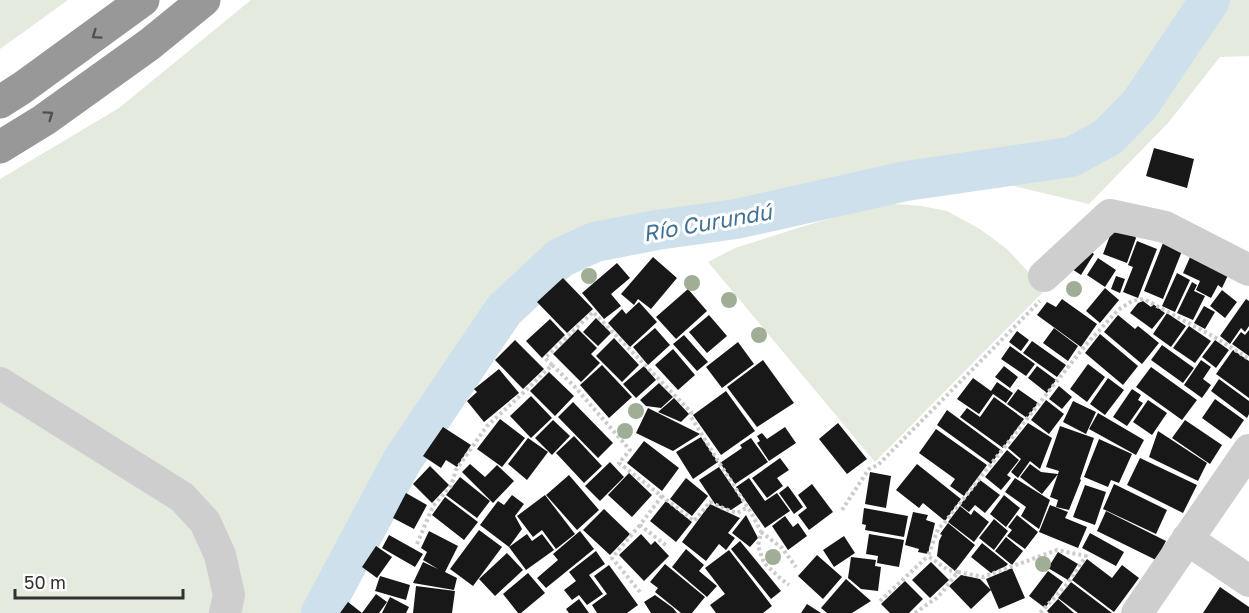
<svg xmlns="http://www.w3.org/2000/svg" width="1249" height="613" font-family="'Golos Text',sans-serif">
  <rect width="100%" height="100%" fill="#fff"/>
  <path fill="#e4eade" d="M0,0H68L0,49Z
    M251,0H1249V56L1220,57L1168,123L1089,204L1010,185L895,195L663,244L596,255L564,265L523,306L486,352L374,524L328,613H0V179L119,108Z
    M894,204L921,206L947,211L980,229L1007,249L1031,275V281L1043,292L875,462L708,262L735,248L801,227L869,207Z"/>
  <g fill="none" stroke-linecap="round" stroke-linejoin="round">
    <path stroke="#cee0ec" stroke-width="40" d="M321,613L402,461L504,310L560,258L595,242L657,230L736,219L906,181L1071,157L1108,137L1140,104L1210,0"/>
  </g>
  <path fill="#181818" d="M1154,148L1194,159L1187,188L1146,176Z
    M1114,225L1132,232L1136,238L1127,263L1103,254Z
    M1137,241L1157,249L1138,298L1123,292L1133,267L1128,265Z
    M1163,243L1182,251L1163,299L1144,291Z
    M1085,247L1094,254L1081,275L1072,269Z
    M1191,255L1229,273L1222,288L1218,285L1211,298L1196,290L1200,281L1183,273Z
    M653,257L677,278L651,309L638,299L634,305L621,294Z
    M1098,258L1116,270L1105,287L1087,275Z
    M617,263L630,278L611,294L621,306L604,319L582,293Z
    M1177,273L1190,280L1175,312L1162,306Z
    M1116,276L1125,279L1120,293L1111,289Z
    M563,278L593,309L567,333L537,302Z
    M1192,282L1197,285L1194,291L1205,296L1193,320L1177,313Z
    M1105,288L1119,300L1100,323L1086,311Z
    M688,289L707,311L676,339L656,317Z
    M1222,290L1237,302L1225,318L1210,306Z
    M1062,299L1097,324L1081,347L1037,315L1047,302L1056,307Z
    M1246,299L1249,301V326L1245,332L1241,328L1230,344L1220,336Z
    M1143,301L1151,307L1153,304L1165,313L1152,329L1130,313L1138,303Z
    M639,302L657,322L630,347L608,323L622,309L626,314Z
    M1204,306L1215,312L1205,329L1194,323Z
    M1167,313L1186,326L1171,347L1153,334Z
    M709,315L727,336L707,353L689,332Z
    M1118,315L1135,329L1138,326L1159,343L1142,364L1104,332Z
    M596,318L611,333L598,346L583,332Z
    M550,319L565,335L542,358L526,341Z
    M1189,326L1211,341L1195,363L1173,348Z
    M655,328L670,345L648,365L633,347Z
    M1054,328L1078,346L1068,361L1043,343Z
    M578,329L597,348L591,354L600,363L581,382L553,354Z
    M1249,330V356L1232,344L1241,332L1245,335Z
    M1017,331L1029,340L1021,351L1009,342Z
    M1100,334L1138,366L1123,385L1085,353Z
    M684,335L708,362L697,371L673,344Z
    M614,338L639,365L622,382L596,356Z
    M515,340L544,369L523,389L495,360Z
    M1215,340L1229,350L1216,368L1202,357Z
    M1032,341L1066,365L1057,377L1023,353Z
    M738,342L754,364L722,388L706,367Z
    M1162,345L1194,368L1183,383L1151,360Z
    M1010,346L1035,364L1026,376L1001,359Z
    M673,349L695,375L678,390L655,365Z
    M1233,350L1249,361V398L1216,374Z
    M763,360L794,403L757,427L727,387Z
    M1201,360L1211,367L1203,379L1211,385L1202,398L1184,385Z
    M1088,364L1105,377L1087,402L1070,389Z
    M602,365L632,397L609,418L580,385Z
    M644,366L656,380L636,398L623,384Z
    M1004,366L1018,377L1010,388L995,377Z
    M1037,366L1056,380L1047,393L1028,378Z
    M1151,367L1197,400L1182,420L1136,387Z
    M499,369L519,393L484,422L467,401L477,392L474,389Z
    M549,372L574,396L555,416L530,391Z
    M973,378L991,391L997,382L1013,393L1006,403L993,394L979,414L957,399Z
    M1108,378L1124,390L1105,415L1090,404Z
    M1219,379L1249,401V414L1247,418L1211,391Z
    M659,383L673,397L661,408L646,406L640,400Z
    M1059,386L1072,397L1062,409L1049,399Z
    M1018,389L1038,403L1027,418L1007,404Z
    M1132,389L1141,395L1138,400L1143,403L1127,426L1113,417Z
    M726,391L755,431L721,455L693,415Z
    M531,396L552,418L531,438L510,416Z
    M994,397L1024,419L1003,448L960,417L967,408L980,417Z
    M674,398L689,414L681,422L658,412Z
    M1215,399L1244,420L1231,439L1202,418Z
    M1046,400L1064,414L1049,434L1031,420Z
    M1148,400L1167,413L1152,435L1133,422Z
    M1073,401L1096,412L1086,434L1063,422Z
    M573,402L613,443L598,458L558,417Z
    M648,408L700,434L673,451L636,433Z
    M947,410L1001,450L991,464L937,425Z
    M1098,413L1144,440L1136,455L1089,429Z
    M500,419L525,438L502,467L477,449Z
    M553,420L570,436L552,455L535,438Z
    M1185,420L1222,445L1210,464L1172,438Z
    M838,423L867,459L847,474L819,439Z
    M1028,423L1052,438L1040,469L1030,461L1018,478L1011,472L1021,459L1008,448Z
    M1060,426L1094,438L1080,479L1081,480L1069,510L1056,507L1058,500L1050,497L1059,471L1046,467Z
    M443,427L471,445L457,467L446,460L441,468L423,456Z
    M785,427L796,443L769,461L757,443L760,441L757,436L762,433L767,439Z
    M936,429L987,465L964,496L950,486L955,479L919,453Z
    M1158,431L1207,463L1198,481L1149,457Z
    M574,436L602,466L584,483L556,453Z
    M701,437L718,462L693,479L676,452Z
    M528,438L548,452L527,480L508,464Z
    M751,438L768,462L735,484L720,463L742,448L740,445Z
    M1099,439L1132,454L1119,483L1111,480L1108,487L1084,477Z
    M644,441L679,468L662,491L627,463Z
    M1007,450L1019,460L1007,475L1011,478L1001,490L985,477Z
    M780,458L789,470L777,478L783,486L767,498L752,478Z
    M1140,458L1197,485L1183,513L1127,485Z
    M610,462L624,477L600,501L585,486Z
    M470,464L485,477L497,465L514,481L493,503L462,472Z
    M917,464L961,499L945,521L923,503L919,508L896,490Z
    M1030,464L1041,472L1058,474L1042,494L1020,477Z
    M430,466L449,485L432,503L413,484Z
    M719,467L743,502L731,510L715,504L699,480Z
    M870,472L891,476L886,508L865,504Z
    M629,473L652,495L632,517L608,495Z
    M569,475L599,510L577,530L546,495Z
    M460,477L490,501L477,518L446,495Z
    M686,478L708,496L692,516L670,499Z
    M749,478L765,501L777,493L790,511L765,528L736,487Z
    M1015,478L1050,500L1039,529L1021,516L1026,507L1005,492Z
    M980,480L1000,495L985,513L975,505L969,512L960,505Z
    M812,484L833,512L809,530L798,515L807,508L798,495Z
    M1114,484L1167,510L1156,534L1103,509Z
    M1085,485L1106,492L1095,525L1073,517Z
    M788,486L803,507L794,514L779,493Z
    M406,493L427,505L414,529L393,518Z
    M512,495L524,504L515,516L522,529L509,547L480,525L498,501L504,505Z
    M545,495L575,534L556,549L542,530L533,537L517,516Z
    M1004,495L1020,508L1006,527L990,514Z
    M445,497L478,522L464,540L432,515Z
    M666,501L692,522L676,542L650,521Z
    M710,504L740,518L728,533L735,538L726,550L719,544L706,561L682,542Z
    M1050,505L1068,512L1065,518L1087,527L1078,548L1039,532Z
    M960,506L971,515L974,510L989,522L974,542L948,522Z
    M864,508L908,516L904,537L865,530L866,525L862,524Z
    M604,509L630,534L610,555L583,530Z
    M1106,511L1166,541L1156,560L1097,531Z
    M913,512L928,515L926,520L935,523L928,554L918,552L919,549L905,545Z
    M746,515L758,538L750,547L732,533Z
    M1017,515L1038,532L1025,549L1007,536L1012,530L1008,527Z
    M785,516L793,527L798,523L807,536L788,550L772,526Z
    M994,519L1008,531L994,550L979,538Z
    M948,523L975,545L955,571L937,556L939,541L942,535L940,534Z
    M479,530L502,547L473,586L450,569Z
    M429,531L458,546L445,572L457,578L454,590L413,583L423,562L438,569L423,560L427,552L421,548Z
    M580,531L594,549L546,588L537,578L558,560L553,554Z
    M1090,533L1124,552L1116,566L1082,548Z
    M527,534L532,541L542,534L554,550L526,570L509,547Z
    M641,534L651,545L655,541L669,556L644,581L619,555Z
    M869,534L904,540L899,567L877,563L878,556L866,554Z
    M389,535L423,554L415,567L382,548Z
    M844,536L855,553L834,567L823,550Z
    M1006,537L1023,551L1012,565L995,551Z
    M740,541L781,591L771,599L731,549Z
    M982,543L1008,564L1006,566L991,573L971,557Z
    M376,546L392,557L377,578L362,567Z
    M686,549L704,565L699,571L717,586L707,597L672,567Z
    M729,550L772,606L763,613H716L710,605L725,594L705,568Z
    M596,551L605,564L589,575L603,594L587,605L579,595L572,600L564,590L576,581L569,572Z
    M1058,552L1078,564L1068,580L1048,568Z
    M507,553L523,570L495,596L479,579Z
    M817,555L842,577L823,599L798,576Z
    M851,557L876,560L875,566L881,567L878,591L861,589L848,578Z
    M1087,559L1112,578L1122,565L1139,578L1114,612L1072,580Z
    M931,562L949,580L930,598L912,580Z
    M665,564L705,597L692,613H681L655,592L658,588L650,582Z
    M609,565L638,605L627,613H597L592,605L607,594L594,576Z
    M1012,568L1025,598L999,609L986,579Z
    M1048,571L1063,582L1045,608L1029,596Z
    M528,573L545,593L521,613H518L503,594Z
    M961,575L980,579L991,590L971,609L949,586Z
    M380,576L410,585L406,600L375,591Z
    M846,579L871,601L852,613H827L821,608Z
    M905,581L923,599L909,613H890L881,604Z
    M1071,582L1112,613H1078L1058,598Z
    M416,586L455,591L452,613H413Z
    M1220,587L1249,607V613H1203Z
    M376,594L387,602L379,613H340L348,602L362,613Z
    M655,595L673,608L677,613H651L644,602Z
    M390,597L409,607L406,613H382Z
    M579,599L589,613H569L566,609Z
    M1058,599L1074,613H1049L1047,611Z
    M807,604L821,613H801Z"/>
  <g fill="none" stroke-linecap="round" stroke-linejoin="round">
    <path stroke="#cbcbcb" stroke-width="4" stroke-dasharray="3 3" stroke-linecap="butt" d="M552,365L545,358L593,312L691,412V417L720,464L752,514L761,532L758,546L764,563L781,579L789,585
      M662,496L640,525L668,547
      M842,510L869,469L878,465L1040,301
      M761,532L782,548L796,567
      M417,544L433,506L451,486L456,470L487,426L522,394L552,365L574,386L630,450L619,463L694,521L710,502L725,509L737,513L748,507
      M958,572L948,570L928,556L938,529L945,522L1084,347L1118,310L1132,301L1144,299L1218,339L1249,359
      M640,592L612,558L640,525
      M880,601L928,556
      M915,613L938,597L958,572L983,577L1057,550L1086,556L1068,583L1040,613"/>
    <path stroke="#cecece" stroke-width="32" d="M1044,276L1110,215L1165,227L1249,270
      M0,383L182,497L205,522L220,555L229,595L225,613
      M1187,539L1249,581
      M1137,613L1249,450"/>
    <path stroke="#989898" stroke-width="33" d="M0,102L22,88L143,0
      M0,147L44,120L150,44L204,0"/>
  </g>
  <g fill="#a1ae96">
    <circle cx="589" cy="276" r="8"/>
    <circle cx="692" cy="283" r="8"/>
    <circle cx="1074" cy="289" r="8"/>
    <circle cx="729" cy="300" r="8"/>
    <circle cx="759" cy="335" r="8"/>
    <circle cx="636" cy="411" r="8"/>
    <circle cx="625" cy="431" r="8"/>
    <circle cx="773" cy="557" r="8"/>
    <circle cx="1043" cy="564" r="8"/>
  </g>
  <defs><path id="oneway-chevron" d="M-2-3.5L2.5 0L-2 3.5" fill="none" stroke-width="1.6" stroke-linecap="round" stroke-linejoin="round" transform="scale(1.5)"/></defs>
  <g stroke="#505050">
    <use href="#oneway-chevron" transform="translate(96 35) rotate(145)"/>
    <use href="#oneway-chevron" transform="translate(49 115) rotate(-35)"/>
  </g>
  <g text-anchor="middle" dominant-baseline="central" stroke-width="6" stroke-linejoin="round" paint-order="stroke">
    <g font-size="22" font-style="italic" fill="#417192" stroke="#fff">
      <text transform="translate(707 222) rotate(-10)">Río Curundú</text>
    </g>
  </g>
  <path d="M15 589v9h168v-9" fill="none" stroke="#313131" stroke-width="3"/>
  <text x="24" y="589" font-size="18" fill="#313131" stroke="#ffffff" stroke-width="4.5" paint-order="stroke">50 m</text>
</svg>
